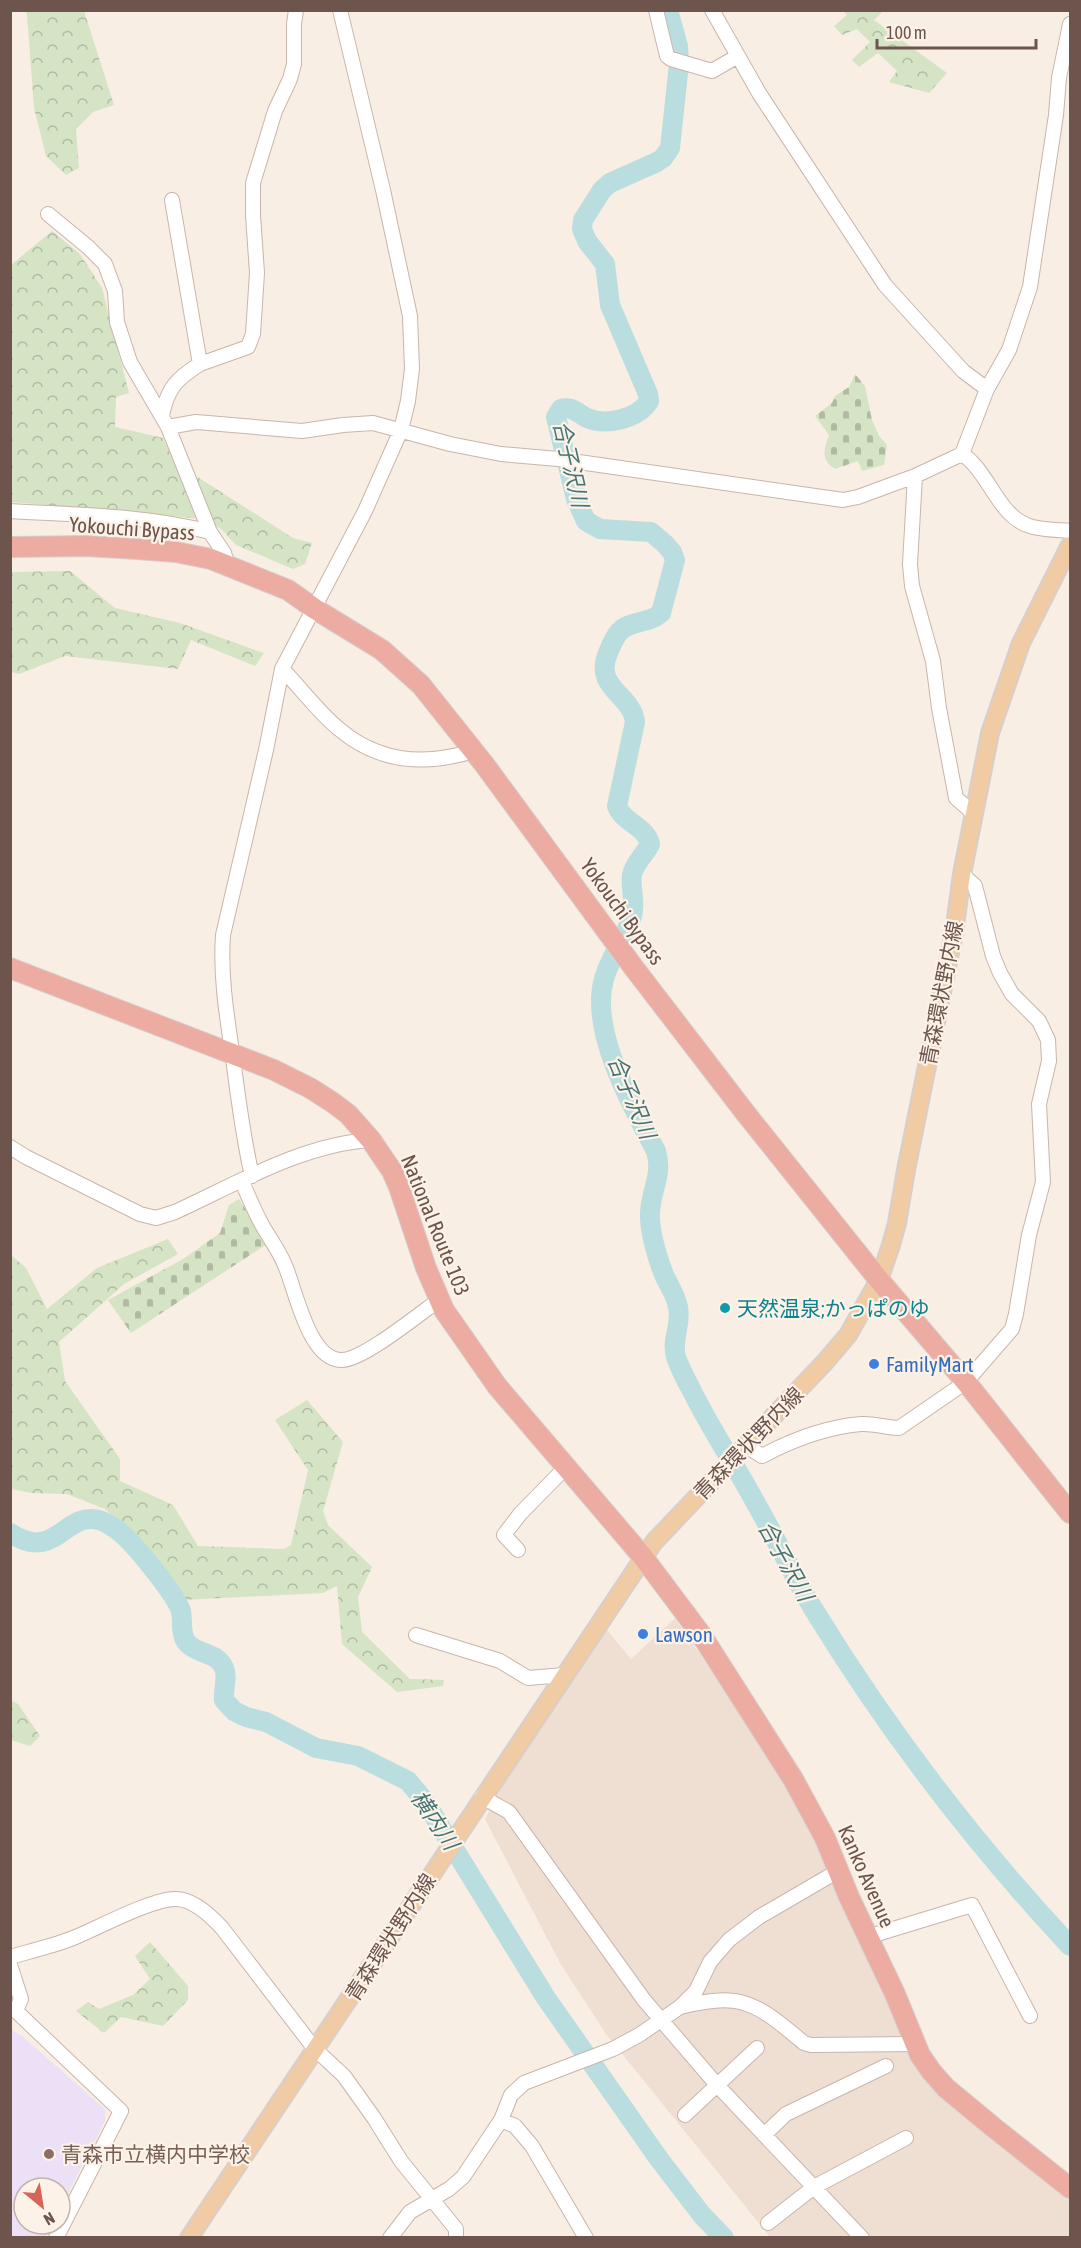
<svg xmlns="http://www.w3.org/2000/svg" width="1081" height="2248" font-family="'Asap Condensed','Noto Sans JP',sans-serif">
  <defs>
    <pattern id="forest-crowns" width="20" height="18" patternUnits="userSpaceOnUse" patternTransform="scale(1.5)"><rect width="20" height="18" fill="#d4e4c4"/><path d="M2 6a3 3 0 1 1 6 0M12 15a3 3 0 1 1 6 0" fill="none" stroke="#b0bba1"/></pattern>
    <pattern id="cemetery-stones" width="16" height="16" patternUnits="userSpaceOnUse" patternTransform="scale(1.5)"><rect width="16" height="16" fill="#d4e4c4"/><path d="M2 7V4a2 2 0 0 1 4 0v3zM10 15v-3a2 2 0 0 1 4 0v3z" fill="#b0bba1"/></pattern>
  </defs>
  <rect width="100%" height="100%" fill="#f9eee3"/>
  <path fill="#efdfd2" d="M675,1618L790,1786L827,1860L902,2031L1070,2197V2237H770L606,2034L560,1963L485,1819L501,1789L567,1679L607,1630L631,1659Z"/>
  <path fill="#ebe0f5" d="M10,2029L23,2037L105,2109V2121L60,2209V2188H24V2224H52L45,2237H11Z"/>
  <path fill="url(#forest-crowns)" d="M25,11H84L114,105L93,112L76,129L79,168L66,175L46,156L34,108L27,14Z
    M843,11H883L874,20L947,73L929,93L889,82L897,71L878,53L859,67L852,60L870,42L857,29L842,35L834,26L847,15Z
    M52,231L80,254L102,288L129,393L116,397L115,427L163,438L177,469L199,478L293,538L312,543L305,564L293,569L236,545L220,528L194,518L11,502V265Z
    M70,571L115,608L180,623L264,653L255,666L191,640L178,669L65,656L19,674L11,672V572Z
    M168,1239L178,1254L124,1284L59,1342L65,1381L120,1459V1481L173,1505L198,1546L284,1549L291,1545L308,1470L275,1420L307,1400L343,1442L323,1511L328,1525L372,1567L358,1597L362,1632L410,1679L444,1680L443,1686L397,1692L342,1644L337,1586L323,1593L182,1600L172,1578L141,1543L105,1509L67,1494L31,1493L11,1489V1255L26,1268L47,1309L97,1268Z
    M10,1700L18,1704L40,1736L30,1746L11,1740Z
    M150,1942L188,1986V2000L163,2026L121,2017L104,2033L76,2011L88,2002L99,2009L133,1995L150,1979L135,1956Z"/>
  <path fill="url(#cemetery-stones)" d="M855,374L865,386L872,420L879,436L887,445L884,465L862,471L858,461L835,469C820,459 824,449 829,435L815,416L832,403L835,396L849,387Z
    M239,1199L267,1244L131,1333L108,1300L183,1259L220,1233L229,1205Z"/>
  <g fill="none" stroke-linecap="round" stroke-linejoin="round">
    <path stroke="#badedf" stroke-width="20" d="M668,10L678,46L679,64L670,148L663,158L657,162L610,183L602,190L583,220L582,229L587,241L605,264L610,305L648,394L649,401C638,419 606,426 587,418C577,413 572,406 561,409L556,417L576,499L586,521L600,529L651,532L665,544L672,552L675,560L661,613C649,624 630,620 619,632C614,638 611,646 608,653C593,688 632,694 635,722L617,806C623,823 645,825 650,844C645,855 634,863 632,875C630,889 636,903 632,916C625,939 610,957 604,979C589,1030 633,1108 656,1151C664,1177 648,1194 650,1219C651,1236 658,1261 665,1277C670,1287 676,1296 678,1307C682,1324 671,1339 676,1357C680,1369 686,1380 692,1391C710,1428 734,1463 754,1500C775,1536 792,1574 814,1610C888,1731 974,1843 1070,1946
      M10,1533C56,1563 64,1511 99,1520C106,1522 117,1529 122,1534C136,1546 176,1595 181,1611C183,1620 180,1635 187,1643C198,1655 216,1651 224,1668C228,1677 223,1690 224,1700L234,1711L246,1717L266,1722L316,1748L358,1756L408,1781L424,1800L546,1998L659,2159L702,2215L724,2238"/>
    <defs>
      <path id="minor" d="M656,10L667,56L671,59L712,71L738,56
        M712,10L759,93L885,285L963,371L987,389
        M48,214L88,247L105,264L115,291L117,322L130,362L168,427L210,532L224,553L228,566
        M200,364L248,347L253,334L257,273L253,215V183L275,111L290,79L294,64V24L296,10
        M162,415C168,388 176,379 200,364L172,200
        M168,427L196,422L302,431L343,425L373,423L450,444L501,454L558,459L843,500L858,497L915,476L962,454L987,389L1009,350L1030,287L1056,115L1059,78L1070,24
        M962,454C990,472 998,519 1033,527C1045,530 1058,530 1070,531
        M915,476L910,564L912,586L933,661L939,708L956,798L973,813
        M10,511C76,515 146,515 210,532
        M282,669C301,688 318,712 339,729C379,763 425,766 473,751
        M10,1147L26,1157L140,1214L156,1218L175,1212C236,1184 303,1144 371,1140
        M252,1176C243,1137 238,1098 233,1058C227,1017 220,976 223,935L266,750L282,669L365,511L401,430L408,401L412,369L410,316L383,190L340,10
        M242,1182C248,1195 254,1210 261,1223C268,1236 278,1249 284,1263C295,1286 308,1361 342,1360C363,1360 419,1314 439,1300
        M745,1445L762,1456C794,1439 825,1427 861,1424C874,1423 886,1428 899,1428L966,1382L1012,1329L1016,1314L1029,1235L1043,1182L1039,1104L1049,1061L1048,1040L1039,1021L1012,994L1000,973L993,956L975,886L962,874
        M518,1550L504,1535L520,1514L567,1466
        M416,1635L500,1661L528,1678L564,1675
        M482,1797L509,1812L644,2000L717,2085L862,2238
        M867,1937L972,1905L1030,2016
        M10,1957C31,1951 53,1946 73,1938C96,1929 155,1897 177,1899C194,1900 211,1916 222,1928L314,2048L344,2076L374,2118L401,2161L456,2229V2238
        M10,1965L21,1999L16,2011L121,2111L56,2238
        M680,2007C743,1991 757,2004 804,2043L811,2045L916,2044
        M685,2115L757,2048
        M501,2120L515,2126L532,2146L586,2238
        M764,2135L786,2114L886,2066
        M768,2223L814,2187L906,2138
        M390,2238L410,2212L449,2189L463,2177L501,2120L511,2095L524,2083L613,2049L639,2035L680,2007L696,1991L710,1962L729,1940L759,1917L838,1871"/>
      <path id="major" d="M189,2238L654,1542L825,1362L848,1335L879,1280L891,1245L897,1223L906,1170L954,933L962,874L990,733L1021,643L1070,545"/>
      <path id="highway" d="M10,547L86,546L137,549L176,552L211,559L288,590L315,609L382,650L421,685L484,764L634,968L747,1115L879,1280L966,1382L1070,1513
        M10,968L274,1070L310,1088L332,1102L348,1114L371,1140L392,1171L399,1187L426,1268L444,1310L497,1386L643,1557L700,1633L793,1779L825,1838L849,1897L895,1994L920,2055L931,2071L946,2088L993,2127L1070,2188"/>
    </defs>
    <use href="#minor" stroke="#c8b5ab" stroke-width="16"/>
    <use href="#major" stroke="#d6cfcd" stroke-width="20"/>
    <use href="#highway" stroke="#d6cfcd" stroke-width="22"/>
    <use href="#minor" stroke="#fff" stroke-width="14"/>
    <use href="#major" stroke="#f0cba3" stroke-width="16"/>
    <use href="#highway" stroke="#ecaca1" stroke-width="20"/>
  </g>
  <circle fill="#0f9aa8" stroke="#fcf2e8" stroke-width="2" cx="725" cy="1308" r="6"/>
  <g fill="#3f7fe0" stroke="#fcf2e8" stroke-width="2">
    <circle cx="874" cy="1364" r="6"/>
    <circle cx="643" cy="1634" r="6"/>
  </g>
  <circle fill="#8d6e63" stroke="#fcf2e8" stroke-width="2" cx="49" cy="2154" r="6"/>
  <g text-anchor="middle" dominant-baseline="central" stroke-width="4.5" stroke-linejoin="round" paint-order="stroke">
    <g font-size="21" fill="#6d544c" stroke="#fcf2e8">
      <text transform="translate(132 528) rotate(4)">Yokouchi Bypass</text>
      <text transform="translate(623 911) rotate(54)">Yokouchi Bypass</text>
      <text transform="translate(941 993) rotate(-79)">青森環状野内線</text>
      <text transform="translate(436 1225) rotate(68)">National Route 103</text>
      <text transform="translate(748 1443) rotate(-46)">青森環状野内線</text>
      <text transform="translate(867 1876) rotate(66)">Kanko Avenue</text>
      <text transform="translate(390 1937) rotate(-57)">青森環状野内線</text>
    </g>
    <g font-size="21" fill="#0d838f" stroke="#fcf2e8" text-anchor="start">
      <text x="737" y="1308">天然温泉;かっぱのゆ</text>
    </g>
    <g font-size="21" fill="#366cbe" stroke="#fcf2e8" text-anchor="start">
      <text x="886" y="1364">FamilyMart</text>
      <text x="655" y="1634">Lawson</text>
    </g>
    <g font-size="21" fill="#785e54" stroke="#fcf2e8" text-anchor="start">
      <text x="61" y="2154">青森市立横内中学校</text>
    </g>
    <g font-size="22" font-style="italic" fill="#467577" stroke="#fcf2e8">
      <text transform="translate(571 464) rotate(77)">合子沢川</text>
      <text transform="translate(632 1097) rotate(67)">合子沢川</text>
      <text transform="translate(786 1561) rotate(61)">合子沢川</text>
      <text transform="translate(435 1820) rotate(56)">横内川</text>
    </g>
  </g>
  <rect width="1081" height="2248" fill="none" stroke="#6d544c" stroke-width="24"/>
  <g transform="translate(42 2206) rotate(150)"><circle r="28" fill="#fcf2e8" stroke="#c3b3aa" stroke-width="1.5"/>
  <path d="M0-4.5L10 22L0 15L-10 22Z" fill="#d46557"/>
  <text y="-9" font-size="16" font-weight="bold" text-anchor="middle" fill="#6d544c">N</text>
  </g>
  <path d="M877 39v9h159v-9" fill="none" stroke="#6d544c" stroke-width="3"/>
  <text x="886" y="39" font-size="18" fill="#6d544c" stroke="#fcf2e8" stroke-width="4.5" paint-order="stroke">100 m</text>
</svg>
